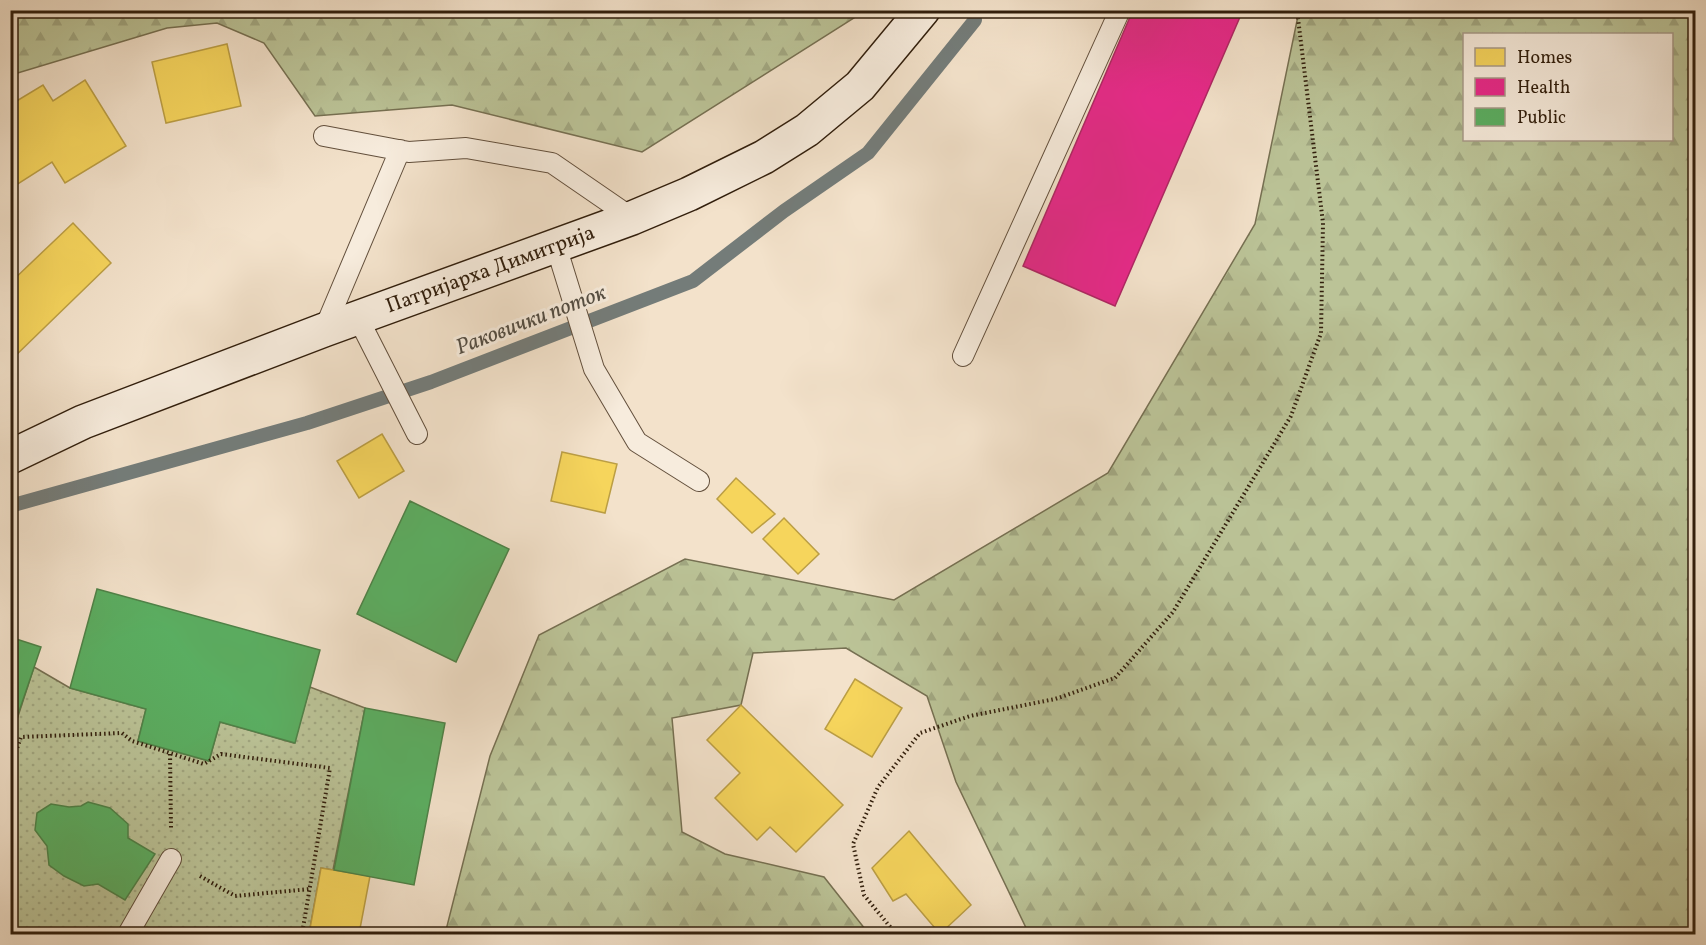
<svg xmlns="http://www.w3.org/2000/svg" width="1706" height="945" font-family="Vollkorn,serif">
  <defs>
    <pattern id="green-dots" width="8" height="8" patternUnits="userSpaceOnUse" patternTransform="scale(1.5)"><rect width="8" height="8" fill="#bbc397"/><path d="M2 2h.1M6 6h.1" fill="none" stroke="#a1a781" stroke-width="1.8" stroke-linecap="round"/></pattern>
    <pattern id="forest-firs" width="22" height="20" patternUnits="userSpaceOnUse" patternTransform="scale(1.5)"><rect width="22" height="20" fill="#bbc397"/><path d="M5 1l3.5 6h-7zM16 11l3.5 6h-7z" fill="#a1a781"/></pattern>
  </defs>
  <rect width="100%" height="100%" fill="#f3e2cb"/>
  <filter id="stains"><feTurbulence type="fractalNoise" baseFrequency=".00333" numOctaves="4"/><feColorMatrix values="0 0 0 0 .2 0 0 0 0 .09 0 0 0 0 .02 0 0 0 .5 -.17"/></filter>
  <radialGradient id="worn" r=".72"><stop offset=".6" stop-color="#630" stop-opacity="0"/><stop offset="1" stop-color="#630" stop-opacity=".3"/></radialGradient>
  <path fill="url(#green-dots)" stroke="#767052" stroke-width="1.5" d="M34,667L70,688L146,709L138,741L209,761L220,722L294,743L310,687L365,708L333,870L321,868L309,934H11V738Z"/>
  <path fill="url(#forest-firs)" stroke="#767052" stroke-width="1.5" fill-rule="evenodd" d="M11,10H862V11L854,18L642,152L452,105L315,116L264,43L217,23L167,28L11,75Z
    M1299,11H1695V934H1029L956,782L927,696L846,648L753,653L741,705L672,718L682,832L725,854L824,877L869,934H445L490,756L539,635L685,559L894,600L1108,473L1255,224ZM1464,34H1672V140H1464Z"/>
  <path fill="#f6d55c" stroke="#bb9e44" stroke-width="1.5" d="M227,44L241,106L166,123L152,62Z
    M85,80L126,146L65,183L52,162L10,189V105L43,85L53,101Z
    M73,223L111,263L10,361V283Z
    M382,434L404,471L359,498L337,461Z
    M562,452L617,464L605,513L551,501Z
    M736,478L775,514L752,533L717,499Z
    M784,518L819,554L798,574L763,539Z
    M855,679L902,708L872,757L825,729Z
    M741,705L843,805L796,852L770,827L757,840L715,798L740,773L707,740Z
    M909,831L971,905L940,934L906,894L893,901L872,868Z
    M321,868L370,876L359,934H309Z"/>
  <path fill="#e7298a" stroke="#b02664" stroke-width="1.5" d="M1133,10H1243L1115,306L1023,266Z"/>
  <path fill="#5aae61" stroke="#4e8348" stroke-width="1.5" d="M410,501L509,549L456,662L357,614Z
    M97,589L320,650L295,743L220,722L209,761L138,741L146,709L70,688Z
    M10,637L41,647L10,738Z
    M365,708L445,723L414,885L334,870Z
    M88,802L110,808L128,824V838L155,854L125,900L98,884L84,886L64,876L49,865L47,846L35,830L37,813L51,804L69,807L81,806Z"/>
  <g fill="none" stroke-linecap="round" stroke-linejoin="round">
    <path stroke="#747c79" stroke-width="14" d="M10,506L307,423L431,382L693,281L784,211L868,153L975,20"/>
    <defs>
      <path id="service" d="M324,136L409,152L466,148L552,163L632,218
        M556,246L594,369L637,442L699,481
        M358,318L417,434
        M324,330L400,150
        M963,356L1120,10
        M128,934L171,859"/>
      <g id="secondary">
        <path id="s1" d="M10,457L83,422L324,330L632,218L689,194L764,157L807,130L860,86L923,10"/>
      </g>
    </defs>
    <use href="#service" stroke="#624f3c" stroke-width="22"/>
    <use href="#secondary" stroke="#311e0c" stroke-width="36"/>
    <path stroke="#311e0c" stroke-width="4" stroke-dasharray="1.5 3" stroke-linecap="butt" d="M170,754L171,828
      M10,769L21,737L122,733L132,741L204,764L221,754L330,768L302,934
      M200,876L235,896L310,889
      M896,934L864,895L853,844L878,787L920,733L970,716L1055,699L1115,678L1173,612L1291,416L1321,333L1323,223L1297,10"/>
    <use href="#service" stroke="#f7ecdd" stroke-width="20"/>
    <use href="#secondary" stroke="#f7ecdd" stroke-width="33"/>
  </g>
  <g text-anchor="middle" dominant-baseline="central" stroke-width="6" stroke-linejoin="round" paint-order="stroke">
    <g font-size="21" fill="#311e0c" stroke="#f7ecdd">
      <text stroke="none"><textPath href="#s1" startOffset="516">Патријарха Димитрија</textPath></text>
    </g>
    <g font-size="22" font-style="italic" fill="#534d43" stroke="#f7ecdd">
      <text transform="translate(531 321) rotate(-21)">Раковички поток</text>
    </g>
  </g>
  <rect width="1706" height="945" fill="none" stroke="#f3e2cb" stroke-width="36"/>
  <rect x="12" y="12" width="1682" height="921" fill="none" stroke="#311e0c" stroke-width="3"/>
  <rect x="18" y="18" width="1670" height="909" fill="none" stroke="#311e0c" stroke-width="1.5"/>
  <rect x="1463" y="33" width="210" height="108" fill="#f7ecdd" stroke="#a89a89" stroke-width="1.5"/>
  <rect x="1475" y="48" width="30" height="18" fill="#f6d55c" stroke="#a89a89" stroke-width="1.5"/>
  <text x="1517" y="63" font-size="18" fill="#311e0c">Homes</text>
  <rect x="1475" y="78" width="30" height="18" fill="#e7298a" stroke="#a89a89" stroke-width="1.5"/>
  <text x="1517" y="93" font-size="18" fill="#311e0c">Health</text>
  <rect x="1475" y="108" width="30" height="18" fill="#5aae61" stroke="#a89a89" stroke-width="1.5"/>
  <text x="1517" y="123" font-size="18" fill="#311e0c">Public</text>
  <rect width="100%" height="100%" filter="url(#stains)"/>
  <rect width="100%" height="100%" fill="url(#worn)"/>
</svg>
